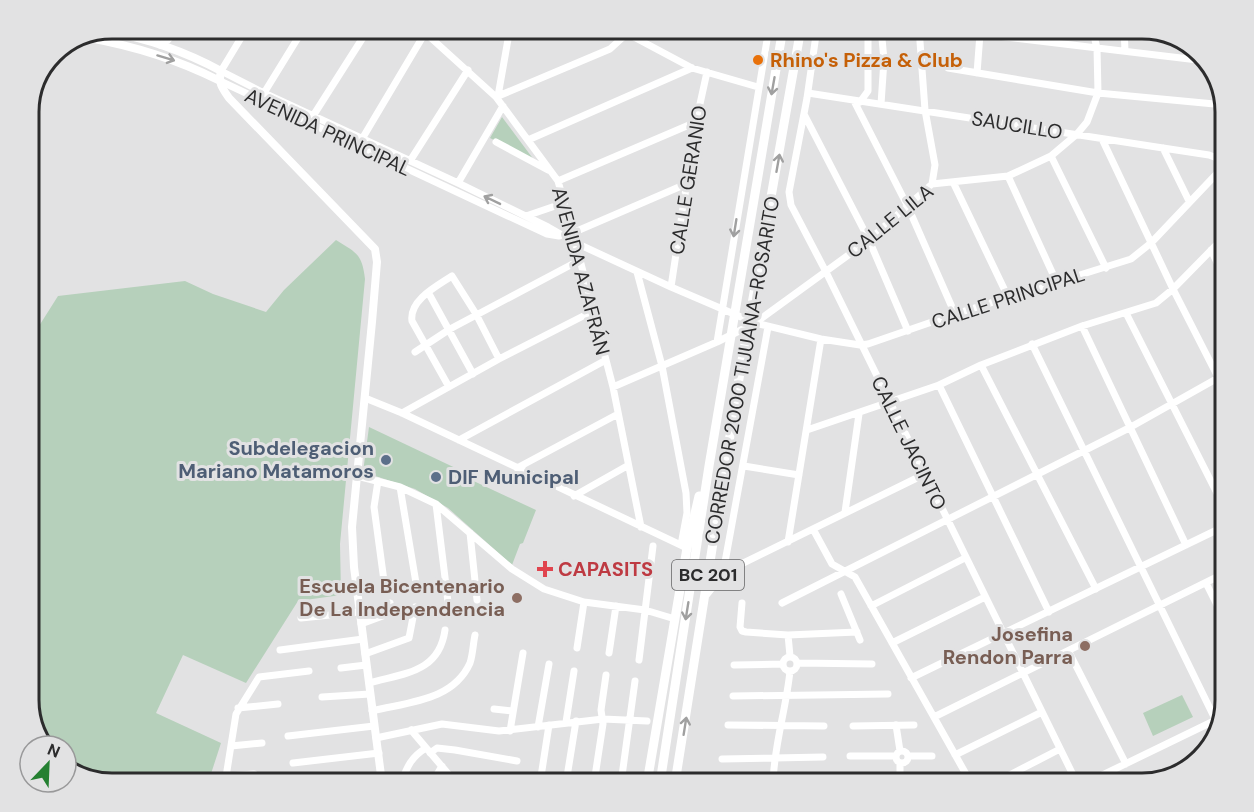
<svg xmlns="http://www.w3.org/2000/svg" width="1254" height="812" font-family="'DM Sans',sans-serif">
  <rect width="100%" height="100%" fill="#e2e2e3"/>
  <path fill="#b6d0bb" d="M502,117L534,160L490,138Z
    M336,240C357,253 362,254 365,279L340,544L341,595L298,601L246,683L183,655L156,713L221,743L208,783H112L66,770V746H44L40,741L29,705V328L39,326L58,296L185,281L213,294L266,312L284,290Z
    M369,427L466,473L465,477L536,510L523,543L520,544L512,565L448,508L415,489L363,472Z
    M1182,695L1193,717L1153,736L1143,713Z"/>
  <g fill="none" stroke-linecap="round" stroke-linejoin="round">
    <path stroke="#fff" stroke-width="7" d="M157,28L168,40
      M247,28L221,71L264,93L458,183L548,227L576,243L671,287L755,323L821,339L860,345L868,344L955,314L1131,259L1151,243L1225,165
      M420,28L496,97L558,181L580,260L613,387L641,527
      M617,28L692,68L758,87
      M744,28L767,38
      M817,28L807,98L789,192L791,205L826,272L1077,783
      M919,28L925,110L935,165L932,184
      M955,28L980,34L1206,61
      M1124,28L1125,51
      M160,45L183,28
      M948,68L1098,93L1225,105
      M977,73L980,34
      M218,80L508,216L547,234L559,236
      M264,93L304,28
      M808,93L1163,148L1209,155L1225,161
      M498,96L510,28
      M496,97L610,49L633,28
      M854,101L908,207L955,314
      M860,102L868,91V37L874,31L881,28
      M881,104L884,60L881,28
      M804,114L869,240L908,331
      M313,116L369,28
      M362,139L425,33
      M1102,139L1173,289L1225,391
      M528,140L692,68
      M496,142L548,170
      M1163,148L1189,201
      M1051,156L1106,268
      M410,161L468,70
      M1008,176L1057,283
      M558,181L696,122
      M953,182L1008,297
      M458,183L503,106
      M526,216L564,203
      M570,234L686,184
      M1211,250L1225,279
      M637,272L662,366L686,493L687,513L681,545
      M671,287L696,122L707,72
      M428,292L473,374
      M1126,313L1225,509
      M1082,326L1186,545
      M768,327L723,573L925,474
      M717,342L769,28
      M1032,344L1218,725
      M415,352L450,329L580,260
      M981,365L1096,589
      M939,385L1049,612
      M449,387L412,321C409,300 437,286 452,276L476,314L499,359
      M613,387L717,342L755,323L869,240L932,184L1008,176L1051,156L1077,134L1087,122L1098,93L1097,48L1092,28
      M365,398L402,413L687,548
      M402,413L499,359L593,311
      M807,430L939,385L981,365L1082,326L1156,303L1173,289L1225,236
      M459,440L606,360
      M744,466L799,475
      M517,468L618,414
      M357,476L400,487L436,504L512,569L544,589L584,602L645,610L675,619
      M378,481L374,507L384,581
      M400,487L417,589
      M574,496L627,466
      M436,504L448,602
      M845,512L859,414
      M813,529L832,564L855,577L971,783
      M470,533L477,600
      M788,542L821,339
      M1206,583L1225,621
      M841,594L860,640
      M742,603L740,627L742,631L746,632L788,635L857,632
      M782,603L1129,428L1225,374
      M871,606L965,558
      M301,618L359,612
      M361,624L388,614L390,603
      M788,635L790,656
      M892,643L985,597
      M577,648L584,602
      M280,650L363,639
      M1069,652L1126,764
      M609,653L616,606
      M365,654L409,638L415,607
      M783 664a7 7 0 1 1 14 0a7 7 0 1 1-14 0Z
      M639,660L653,546
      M798,663L872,664
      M734,665L783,664
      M341,668L366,665
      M911,678L1225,526
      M369,683C404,673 439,673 445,630
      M733,696L888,694
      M322,697L370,694
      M238,708L278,704
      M494,709L513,711
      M372,711C408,702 453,701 470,663C473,654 473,644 475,635
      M934,717L1225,573
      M566,722L574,671
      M728,725L824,726
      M896,725L900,751
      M853,726L914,725
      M538,727L549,664
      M411,730L456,783
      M510,731L523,653
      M288,736L374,726
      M376,738L442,724L499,731L603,719L647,721
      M231,746L262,743
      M896 757a6 6 0 1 1 12 0a6 6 0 1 1-12 0Z
      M430,753L437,748L455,750L517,761
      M955,755L1042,712
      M850,756H896
      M908,756H932
      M722,759L823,757
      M293,763L379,753
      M226,776L254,774
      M453,779L491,783
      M225,783L236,714L259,677L309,671
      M348,783L381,780
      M401,783C407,767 411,757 426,748
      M432,783L442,766
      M540,783L549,725
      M566,783L576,721
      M594,783L603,724L601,710L606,675
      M621,783L635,681
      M773,783C774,745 786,710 790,671
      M900,783V763
      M994,783L1060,749
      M1086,783L1220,718"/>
    <path stroke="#fff" stroke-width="8" d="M106,31C146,38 186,52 221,71C218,83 222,88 229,98L375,249L377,262L372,322L352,527L354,567L382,783
      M89,38C134,46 178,60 218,80"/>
    <path stroke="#fff" stroke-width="9" d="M706,594L723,573
      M647,783L687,548L699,496
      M660,783L709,466L783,28
      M675,783L741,366L801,28"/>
  </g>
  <defs><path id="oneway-shaft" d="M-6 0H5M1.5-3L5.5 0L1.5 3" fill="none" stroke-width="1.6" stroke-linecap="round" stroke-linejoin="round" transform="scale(1.5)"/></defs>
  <g stroke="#a0a0a0">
    <use href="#oneway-shaft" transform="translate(166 58) rotate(17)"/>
    <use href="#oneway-shaft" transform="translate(773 86) rotate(100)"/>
    <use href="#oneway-shaft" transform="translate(778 163) rotate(-80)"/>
    <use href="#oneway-shaft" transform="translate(492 200) rotate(-154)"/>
    <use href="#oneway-shaft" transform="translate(735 228) rotate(99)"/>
    <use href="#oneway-shaft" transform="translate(687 611) rotate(99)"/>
    <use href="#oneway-shaft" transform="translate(685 726) rotate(-81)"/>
  </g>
  <circle fill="#e8710a" stroke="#e2e2e3" stroke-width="2" cx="758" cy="60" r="6"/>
  <g fill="#5c6f8a" stroke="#e2e2e3" stroke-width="2">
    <circle cx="386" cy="460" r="6"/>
    <circle cx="436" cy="477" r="6"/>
  </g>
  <path fill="#e0444e" stroke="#e2e2e3" stroke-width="2" d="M542 560h6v6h6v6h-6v6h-6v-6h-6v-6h6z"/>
  <g fill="#8d6e63" stroke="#e2e2e3" stroke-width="2">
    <circle cx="517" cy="598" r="6"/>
    <circle cx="1085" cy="646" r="6"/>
  </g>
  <g text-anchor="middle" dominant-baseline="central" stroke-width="6" stroke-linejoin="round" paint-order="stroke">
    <rect fill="#e2e2e3" stroke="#636364" stroke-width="1.5" x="672" y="560" width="72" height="30" rx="4.5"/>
    <g font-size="18" font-weight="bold" fill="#2c2c2d">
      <text x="708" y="575">BC 201</text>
    </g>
    <g font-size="20" font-weight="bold" fill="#c56008" stroke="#e2e2e3" text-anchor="start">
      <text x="770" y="60">Rhino's Pizza &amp; Club</text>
    </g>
    <g font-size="20" fill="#2c2c2d" stroke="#e2e2e3">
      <text transform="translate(1017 125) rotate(9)">SAUCILLO</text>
      <text transform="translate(328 132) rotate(25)">AVENIDA PRINCIPAL</text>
      <text transform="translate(688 180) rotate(-81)">CALLE GERANIO</text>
      <text transform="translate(890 221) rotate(-39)">CALLE LILA</text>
      <text transform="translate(581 271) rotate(75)">AVENIDA AZAFRÁN</text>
      <text transform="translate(1008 298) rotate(-18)">CALLE PRINCIPAL</text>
      <text transform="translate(742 370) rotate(-80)">CORREDOR 2000 TIJUANA-ROSARITO</text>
      <text transform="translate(909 443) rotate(64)">CALLE JACINTO</text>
    </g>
    <g font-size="20" font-weight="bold" fill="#4e5e75" stroke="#e2e2e3" text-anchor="end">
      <text x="374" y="448">Subdelegacion<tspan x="374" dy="23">Mariano Matamoros</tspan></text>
      <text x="448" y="477" text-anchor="start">DIF Municipal</text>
    </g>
    <g font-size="20" font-weight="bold" fill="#be3a42" stroke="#e2e2e3" text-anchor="start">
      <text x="558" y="569">CAPASITS</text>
    </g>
    <g font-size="20" font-weight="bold" fill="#785e54" stroke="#e2e2e3" text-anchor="end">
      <text x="505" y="586">Escuela Bicentenario<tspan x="505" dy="23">De La Independencia</tspan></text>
      <text x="1073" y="634">Josefina<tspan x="1073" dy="23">Rendon Parra</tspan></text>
    </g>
  </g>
  <path d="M0 0H1254V812H0ZM112 39H1142A73 73 0 0 1 1215 112V700A73 73 0 0 1 1142 773H112A73 73 0 0 1 39 700V112A73 73 0 0 1 112 39Z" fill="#e2e2e3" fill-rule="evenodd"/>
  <path fill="none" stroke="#2c2c2d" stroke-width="3" d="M112 39H1142A73 73 0 0 1 1215 112V700A73 73 0 0 1 1142 773H112A73 73 0 0 1 39 700V112A73 73 0 0 1 112 39Z"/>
  <g transform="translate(48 764) rotate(23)"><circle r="28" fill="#e2e2e3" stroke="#99999a" stroke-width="1.5"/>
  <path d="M0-4.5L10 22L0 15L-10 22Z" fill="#248031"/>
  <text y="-9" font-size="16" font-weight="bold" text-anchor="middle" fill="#2c2c2d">N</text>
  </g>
</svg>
